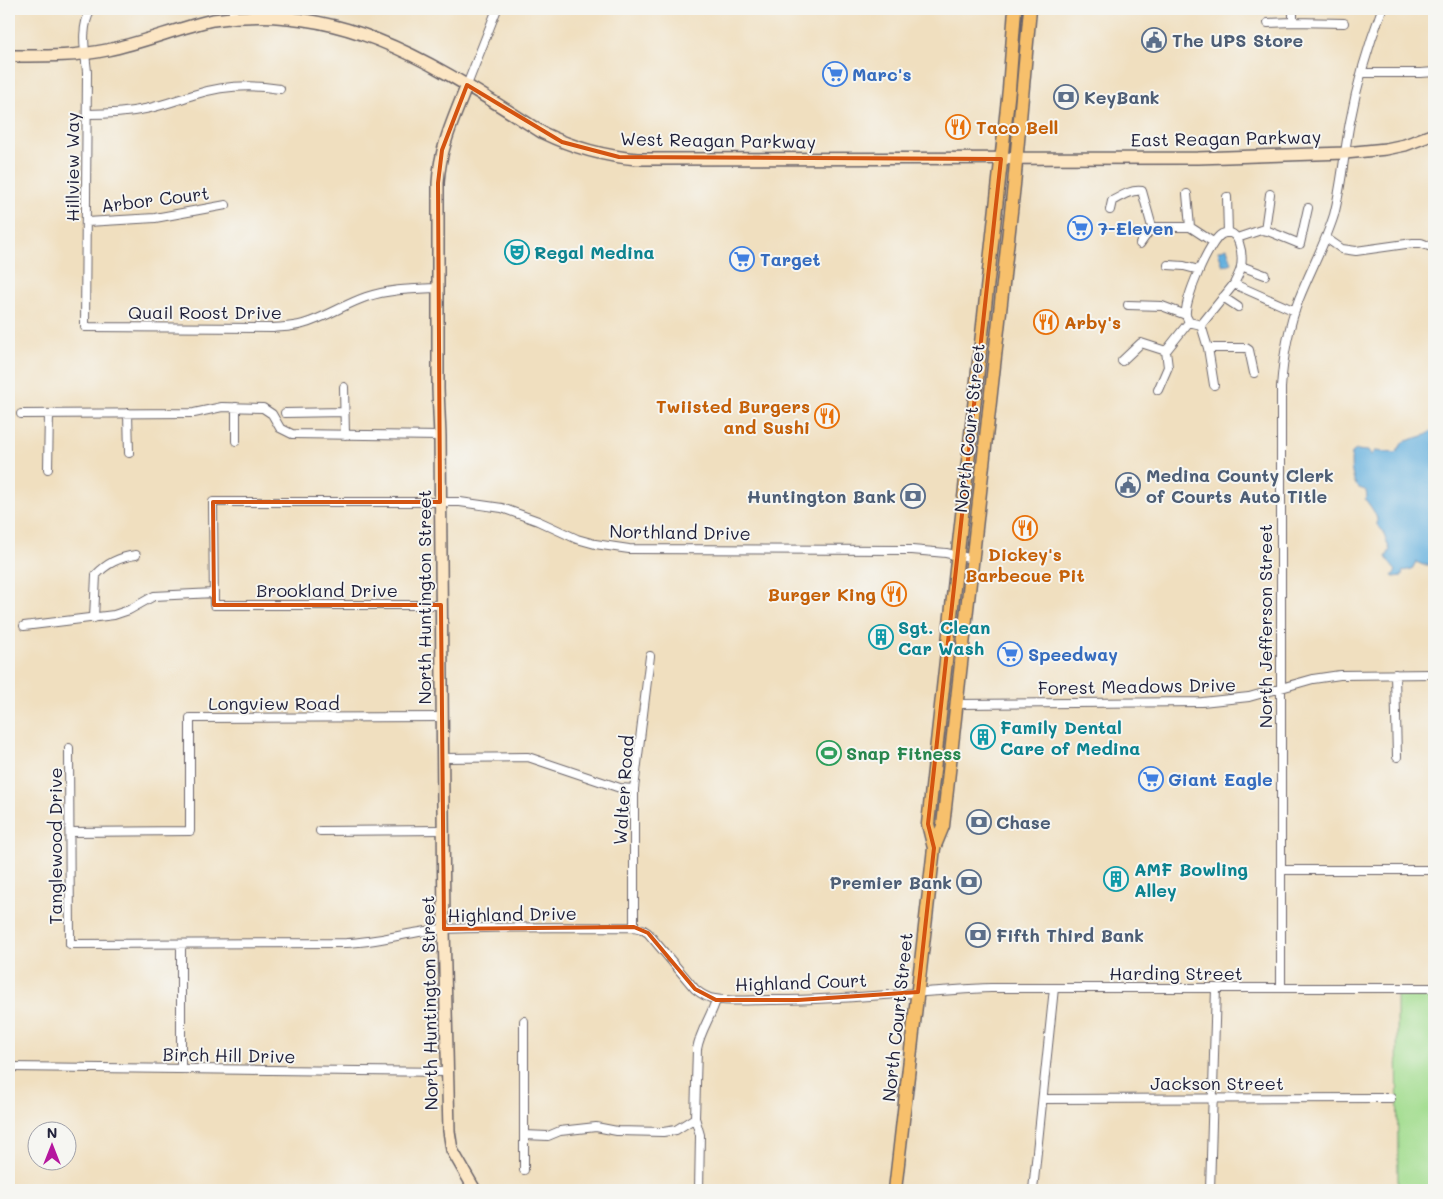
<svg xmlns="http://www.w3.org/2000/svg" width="1443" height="1199" font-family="Mali,sans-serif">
  <rect width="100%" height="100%" fill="#f6f6f2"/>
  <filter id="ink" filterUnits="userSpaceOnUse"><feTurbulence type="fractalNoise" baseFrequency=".02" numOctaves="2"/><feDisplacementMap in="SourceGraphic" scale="10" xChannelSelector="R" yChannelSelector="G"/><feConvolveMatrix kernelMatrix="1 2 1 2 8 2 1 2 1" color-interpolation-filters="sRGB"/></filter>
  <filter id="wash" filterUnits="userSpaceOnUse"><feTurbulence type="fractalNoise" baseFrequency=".0096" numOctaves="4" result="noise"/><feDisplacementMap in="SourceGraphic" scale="20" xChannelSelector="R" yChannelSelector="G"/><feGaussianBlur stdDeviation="1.12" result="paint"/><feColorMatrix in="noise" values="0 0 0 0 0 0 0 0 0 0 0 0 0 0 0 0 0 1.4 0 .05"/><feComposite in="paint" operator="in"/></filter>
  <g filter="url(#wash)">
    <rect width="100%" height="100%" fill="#f0dfbf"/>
    <path fill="#a3dd8f" stroke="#628065" d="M1397,993H1434V1190H1398Z"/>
    <path fill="#65b0de" stroke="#44698c" d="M1227,248L1232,263L1223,266L1218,251Z
      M1434,429V565H1423L1416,562L1412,569L1403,571L1402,576L1394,577L1392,576L1396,571L1391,565L1386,557L1390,550L1382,530L1377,525C1379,516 1370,506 1365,499L1367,497L1366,491C1364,489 1361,489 1359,488C1351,483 1350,460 1352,453L1356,450L1368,451L1371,455L1375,451L1396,453L1403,442L1426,435Z"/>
  </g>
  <g filter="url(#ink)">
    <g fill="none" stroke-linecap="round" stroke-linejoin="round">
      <defs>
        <path id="street" d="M91,9C80,29 85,50 87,72L85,327L273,328C283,327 293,327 303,324C325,318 345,304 366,297C390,289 414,289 438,288
          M1293,9V22L1344,23
          M233,16V9
          M1268,23L1293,22
          M1363,73H1421L1434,72
          M467,85L497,9
          M87,114C107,114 126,113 145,109C161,106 177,100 193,95C221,86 250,84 280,89
          M1187,194L1190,227
          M1227,197L1228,233
          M1110,210L1112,201C1121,196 1132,189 1142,191L1152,227H1190L1213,242
          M87,222L155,218L226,205
          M1265,230L1270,194
          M1237,238L1261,230L1268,231L1300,244L1308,208
          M1326,238L1342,249L1356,251L1413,243H1421L1434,248
          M1140,244L1152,227
          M1168,265L1184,266L1199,270
          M1241,266L1265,275
          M1234,284L1201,325L1189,322C1188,319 1186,317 1186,315C1184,301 1209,241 1222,234C1240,226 1243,255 1241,267C1240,273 1236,279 1234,284L1295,311
          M1223,297L1238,307
          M1128,305L1162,306L1186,315
          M1201,325L1208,348L1214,385
          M1208,348H1246L1249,350L1254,373
          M1122,361L1141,343L1166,351L1189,322
          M344,387L345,435
          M1158,390L1168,367L1166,351
          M236,407V441
          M128,413L129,453
          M285,413L345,412
          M21,414L194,413L222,407L263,408L272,414L280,428L292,434L440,436
          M48,469L49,414
          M441,605H214L213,502H460L502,508L538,521L577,539L595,544L629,549L912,550L946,553L973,559
          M94,618L96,575C107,563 119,557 136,555
          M24,626L114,615L129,610L154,596L214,593
          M1395,674L1397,757
          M957,704L1202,702L1249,697L1313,679L1340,675L1434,674
          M69,748L70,944L346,943C380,942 411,931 444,929C507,926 571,928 634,927L642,929L648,933L695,989C701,994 707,998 715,999C732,1002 752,1000 769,1000C843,1001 917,991 991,988H1434
          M443,758L528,757L620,788L634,789
          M320,831L443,830
          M70,832L190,831V718L442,717
          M1281,870H1434
          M634,927V789L650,656
          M181,944V1069
          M1281,988V388C1283,358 1288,328 1299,299C1310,271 1325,244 1334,215C1342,184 1344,153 1350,122C1357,84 1369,44 1382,9
          M9,1067L449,1072
          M1043,1099L1391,1098
          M524,1135L548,1136L560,1131L596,1127L617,1131L663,1132L676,1130L695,1118
          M524,1170V1021
          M699,1190L700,1135L695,1118L697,1049C700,1031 711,1017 716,1000
          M1033,1190L1054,988
          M1210,1190L1216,988"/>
        <path id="secondary" d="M9,56C42,56 74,57 107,50C143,43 177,28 213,20C345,0 438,67 543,133C574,148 603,156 637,159L1198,158L1345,153L1386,149L1405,145L1434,134
          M467,85C454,118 440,147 438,183V389L440,436L444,929L449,1131L452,1150L475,1190"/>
        <path id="primary" d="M934,848L928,824L1009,89L1015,9
          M895,1190L934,848L943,826L1014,185L1030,9"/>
      </defs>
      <use href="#street" stroke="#6a6469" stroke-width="10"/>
      <use href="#secondary" stroke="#6a6469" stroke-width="14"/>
      <use href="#primary" stroke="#6a6469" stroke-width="15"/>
      <use href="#street" stroke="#fff" stroke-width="8"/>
      <use href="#secondary" stroke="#fce6c4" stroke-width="11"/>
      <use href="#primary" stroke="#f7c06c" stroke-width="12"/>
    </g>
  </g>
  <path fill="none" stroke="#d45411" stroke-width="4" stroke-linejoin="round" d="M467,85L562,142L619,157L1001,159L928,824L934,848L918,992L798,1000H716L695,989L648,933L634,927L444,929L441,605H214L213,502H440L438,183L442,150Z"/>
  <defs>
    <symbol id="civic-ring" viewBox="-11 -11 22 22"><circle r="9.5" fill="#f6f6f2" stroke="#5c6f8a" stroke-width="1.5"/><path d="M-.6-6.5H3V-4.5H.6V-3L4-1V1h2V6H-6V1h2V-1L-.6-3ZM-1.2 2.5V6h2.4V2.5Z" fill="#5c6f8a"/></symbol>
    <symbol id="supermarket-ring" viewBox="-11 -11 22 22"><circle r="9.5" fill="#f6f6f2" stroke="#3f7fe0" stroke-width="1.5"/><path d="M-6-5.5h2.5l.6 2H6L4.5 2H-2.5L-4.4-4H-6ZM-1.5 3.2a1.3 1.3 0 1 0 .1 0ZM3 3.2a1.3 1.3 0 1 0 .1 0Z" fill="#3f7fe0"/></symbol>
    <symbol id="bank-ring" viewBox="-11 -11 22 22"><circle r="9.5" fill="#f6f6f2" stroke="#5c6f8a" stroke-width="1.5"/><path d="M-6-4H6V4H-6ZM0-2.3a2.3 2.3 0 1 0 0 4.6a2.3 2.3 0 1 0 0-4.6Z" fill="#5c6f8a"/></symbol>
    <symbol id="restaurant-ring" viewBox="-11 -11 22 22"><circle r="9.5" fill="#f6f6f2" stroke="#e8710a" stroke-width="1.5"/><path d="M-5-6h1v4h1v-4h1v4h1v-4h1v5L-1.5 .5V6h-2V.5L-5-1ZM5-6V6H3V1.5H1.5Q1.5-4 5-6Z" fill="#e8710a"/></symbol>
    <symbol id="theatre-ring" viewBox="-11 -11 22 22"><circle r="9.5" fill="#f6f6f2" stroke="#0f9aa8" stroke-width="1.5"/><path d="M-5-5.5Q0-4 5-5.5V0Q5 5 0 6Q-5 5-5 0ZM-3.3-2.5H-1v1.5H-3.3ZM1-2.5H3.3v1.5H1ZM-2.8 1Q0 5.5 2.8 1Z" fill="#0f9aa8"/></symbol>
    <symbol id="building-ring" viewBox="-11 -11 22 22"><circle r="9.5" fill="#f6f6f2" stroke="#0f9aa8" stroke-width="1.5"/><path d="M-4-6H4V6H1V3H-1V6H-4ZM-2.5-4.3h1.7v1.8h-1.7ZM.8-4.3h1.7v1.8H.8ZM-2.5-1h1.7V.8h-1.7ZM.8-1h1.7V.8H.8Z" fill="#0f9aa8"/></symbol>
    <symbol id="stadium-ring" viewBox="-11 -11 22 22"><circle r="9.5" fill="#f6f6f2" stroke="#2e9e5b" stroke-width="1.5"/><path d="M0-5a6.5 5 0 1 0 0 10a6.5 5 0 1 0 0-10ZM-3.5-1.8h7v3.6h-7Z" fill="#2e9e5b"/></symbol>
  </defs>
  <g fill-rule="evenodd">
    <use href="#civic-ring" x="1140" y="26" width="28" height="28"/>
    <use href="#supermarket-ring" x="821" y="60" width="28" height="28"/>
    <use href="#bank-ring" x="1052" y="83" width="28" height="28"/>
    <use href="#restaurant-ring" x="944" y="113" width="28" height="28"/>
    <use href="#supermarket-ring" x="1066" y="214" width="28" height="28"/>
    <use href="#theatre-ring" x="503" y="238" width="28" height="28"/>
    <use href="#supermarket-ring" x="728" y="245" width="28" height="28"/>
    <use href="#restaurant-ring" x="1032" y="308" width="28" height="28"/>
    <use href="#restaurant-ring" x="813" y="402" width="28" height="28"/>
    <use href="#civic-ring" x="1114" y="471" width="28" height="28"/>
    <use href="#bank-ring" x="899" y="482" width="28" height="28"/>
    <use href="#restaurant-ring" x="1011" y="514" width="28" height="28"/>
    <use href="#restaurant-ring" x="880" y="580" width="28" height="28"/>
    <use href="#building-ring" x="867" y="623" width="28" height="28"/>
    <use href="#supermarket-ring" x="996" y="640" width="28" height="28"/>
    <use href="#building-ring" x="969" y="723" width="28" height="28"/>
    <use href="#stadium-ring" x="815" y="739" width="28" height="28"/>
    <use href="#supermarket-ring" x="1137" y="765" width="28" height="28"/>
    <use href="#bank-ring" x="965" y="808" width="28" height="28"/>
    <use href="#building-ring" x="1102" y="865" width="28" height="28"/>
    <use href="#bank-ring" x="955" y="868" width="28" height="28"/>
    <use href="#bank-ring" x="964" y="921" width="28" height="28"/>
  </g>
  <g text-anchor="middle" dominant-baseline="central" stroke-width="4" stroke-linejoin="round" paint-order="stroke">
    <g font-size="18" font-weight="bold" fill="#4e5e75" stroke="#f6f6f2" text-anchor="start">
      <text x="1172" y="40">The UPS Store</text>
      <text x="1084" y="97">KeyBank</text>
      <text x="1146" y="475">Medina County Clerk<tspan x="1146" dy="21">of Courts Auto Title</tspan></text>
      <text x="896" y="496" text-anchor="end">Huntington Bank</text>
      <text x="996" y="822">Chase</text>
      <text x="952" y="882" text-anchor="end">Premier Bank</text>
      <text x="996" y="935">Fifth Third Bank</text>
    </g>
    <g font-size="18" font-weight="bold" fill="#366cbe" stroke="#f6f6f2" text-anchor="start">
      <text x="852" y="74">Marc's</text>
      <text x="1098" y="228">7-Eleven</text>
      <text x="760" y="259">Target</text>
      <text x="1028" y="654">Speedway</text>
      <text x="1168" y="779">Giant Eagle</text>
    </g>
    <g font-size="18" font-weight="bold" fill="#c56008" stroke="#f6f6f2" text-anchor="start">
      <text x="976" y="127">Taco Bell</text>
      <text x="1064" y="322">Arby's</text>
      <text x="810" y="406" text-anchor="end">Twiisted Burgers<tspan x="810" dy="21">and Sushi</tspan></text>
      <text x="1025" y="554" text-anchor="middle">Dickey's<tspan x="1025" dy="21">Barbecue Pit</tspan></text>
      <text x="876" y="594" text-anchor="end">Burger King</text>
    </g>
    <g font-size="18" fill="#22223b" stroke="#f6f6f2">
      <text transform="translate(1226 138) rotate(-1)">East Reagan Parkway</text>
      <text transform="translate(718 140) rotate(1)">West Reagan Parkway</text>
      <text transform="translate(72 167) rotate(-90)">Hillview Way</text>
      <text transform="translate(155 199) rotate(-7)">Arbor Court</text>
      <text x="205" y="312">Quail Roost Drive</text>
      <text transform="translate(969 428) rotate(-84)">North Court Street</text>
      <text transform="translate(680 532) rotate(1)">Northland Drive</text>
      <text x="327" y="590">Brookland Drive</text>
      <text transform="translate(424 597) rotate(-90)">North Huntington Street</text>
      <text transform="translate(1265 626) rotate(-90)">North Jefferson Street</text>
      <text transform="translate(1137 686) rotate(-1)">Forest Meadows Drive</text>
      <text x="274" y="703">Longview Road</text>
      <text transform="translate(623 790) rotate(-86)">Walter Road</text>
      <text transform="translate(55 846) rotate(-90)">Tanglewood Drive</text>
      <text transform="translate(512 914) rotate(-1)">Highland Drive</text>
      <text x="1176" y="973">Harding Street</text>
      <text transform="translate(801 982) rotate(-2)">Highland Court</text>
      <text transform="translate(429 1003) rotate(-91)">North Huntington Street</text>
      <text transform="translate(897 1017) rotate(-84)">North Court Street</text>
      <text transform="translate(229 1055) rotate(1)">Birch Hill Drive</text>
      <text x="1217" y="1083">Jackson Street</text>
    </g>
    <g font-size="18" font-weight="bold" fill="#0d838f" stroke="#f6f6f2" text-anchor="start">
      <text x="534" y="252">Regal Medina</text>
      <text x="898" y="627">Sgt. Clean<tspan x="898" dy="21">Car Wash</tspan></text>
      <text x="1000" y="727">Family Dental<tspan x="1000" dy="21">Care of Medina</tspan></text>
      <text x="1134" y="869">AMF Bowling<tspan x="1134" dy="21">Alley</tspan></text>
    </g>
    <g font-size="18" font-weight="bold" fill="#27864d" stroke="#f6f6f2" text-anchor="start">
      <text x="846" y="753">Snap Fitness</text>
    </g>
  </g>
  <rect width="1443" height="1199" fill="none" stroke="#f6f6f2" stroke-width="30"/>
  <g transform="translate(52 1146)"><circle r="24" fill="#f6f6f2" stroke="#a1a1a9"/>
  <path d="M0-4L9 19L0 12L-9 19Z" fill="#b5179e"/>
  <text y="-8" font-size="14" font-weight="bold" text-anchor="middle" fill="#22223b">N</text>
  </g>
</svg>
